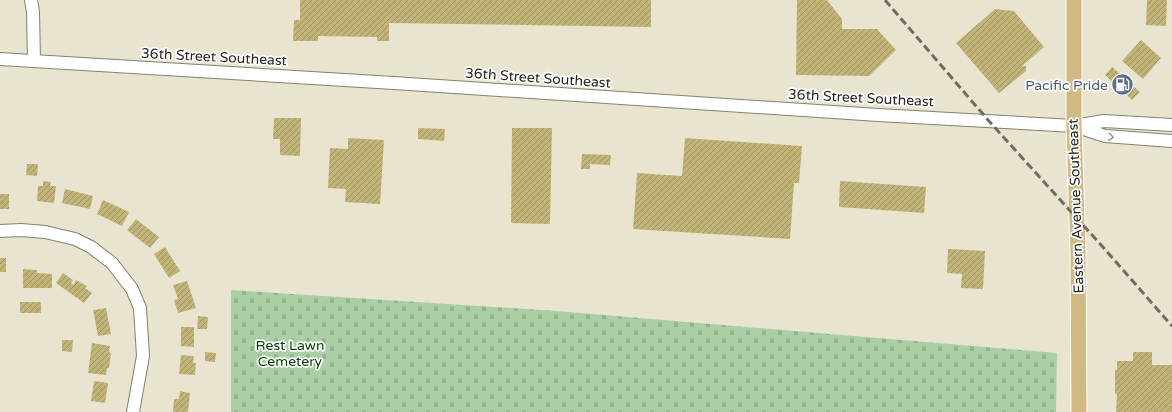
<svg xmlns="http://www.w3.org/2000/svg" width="1172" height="412" font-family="'Varela Round',sans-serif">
  <defs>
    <pattern id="cemetery-stones" width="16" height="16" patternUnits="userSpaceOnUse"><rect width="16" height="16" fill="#abcfa5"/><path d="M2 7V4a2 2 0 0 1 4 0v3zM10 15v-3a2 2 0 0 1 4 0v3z" fill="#93b28e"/></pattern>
    <pattern id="building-hatch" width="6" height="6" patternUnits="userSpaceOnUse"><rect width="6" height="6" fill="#c2b478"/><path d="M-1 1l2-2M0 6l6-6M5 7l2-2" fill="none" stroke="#9d9262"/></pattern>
  </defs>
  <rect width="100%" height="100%" fill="#e9e4d0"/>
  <path fill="url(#cemetery-stones)" d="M231,290L557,311L1057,353L1056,412H231Z"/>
  <path fill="url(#building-hatch)" d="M300,0H651V27L389,23V41H377V37L318,36V41H293L294,20H300Z
    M797,0H827L842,19V29H877L896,50L869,76L796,75Z
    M1147,0H1167L1166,26L1146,25Z
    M995,9L1014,11L1044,47L1022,66H1026V71L999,93L956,43Z
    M1141,40L1161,58L1143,79L1122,61Z
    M1112,67L1140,92L1132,100L1105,75Z
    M274,118H301L300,156L280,155V139H273Z
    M418,128L445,129L444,141L418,139Z
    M512,128H552L550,224L511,223Z
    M348,138L384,140L380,204L345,202L346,189L328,188L330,148L348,149Z
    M685,138L802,146L799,183H794L790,239L633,229L637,173L682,176Z
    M582,154L611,155L610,165L590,164V169H581Z
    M27,164H38L37,176L26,175Z
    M43,181L51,182L50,186H56L54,203L37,201L38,186H43Z
    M840,181L926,187L924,213L839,207Z
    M65,189L93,196L90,209L62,203Z
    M0,194H9V209H0Z
    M103,200L129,212L122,226L97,214Z
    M136,219L159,237L150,248L127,230Z
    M165,247L180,271L169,278L154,254Z
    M948,249L985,251L983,289L961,288L962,274L947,273Z
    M0,258H6V272H0Z
    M23,269L37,270V273L52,274V288H23Z
    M63,273L73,280L71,283L73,285L76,280L87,286L85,288L92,293L84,303L56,283Z
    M187,281L196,308L178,313L174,300L178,299L173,285Z
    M20,302H41V313H20Z
    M106,308L111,334L98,336L93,310Z
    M198,316L208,317L207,329H197Z
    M181,327H194V347L181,346Z
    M62,340H73L72,352L62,351Z
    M92,343L110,346L109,352L111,353L109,368H107L106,375L88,373Z
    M205,352L216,353L215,362L205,361Z
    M1133,352H1152V365H1172V412H1116L1117,394H1115V370H1117V361H1133Z
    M181,355L194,356L193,363H196L195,375L179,374Z
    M94,381L108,383L105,403L91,401Z
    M180,391L190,393L188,412H173L174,399H179Z"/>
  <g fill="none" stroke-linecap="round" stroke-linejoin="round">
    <defs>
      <path id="minor" d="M31,0L33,12L34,61
        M0,59L394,83L878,115L1074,126L1104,121L1172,125
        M1075,126L1105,136L1172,141
        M0,231L21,230L45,232L75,239L91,247L112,263L132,289L140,308L143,356L133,412"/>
      <path id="major" d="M1074,0V126L1078,253L1079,412"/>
    </defs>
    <use href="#minor" stroke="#84806e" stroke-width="14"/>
    <use href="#major" stroke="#fff" stroke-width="17"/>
    <use href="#minor" stroke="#fff" stroke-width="12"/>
    <use href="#major" stroke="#d0b983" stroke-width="15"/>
    <path stroke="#6f6c60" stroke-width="3" stroke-dasharray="8 4" stroke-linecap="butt" d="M885,0L988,120L1102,246L1172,326"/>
  </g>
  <defs><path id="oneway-chevron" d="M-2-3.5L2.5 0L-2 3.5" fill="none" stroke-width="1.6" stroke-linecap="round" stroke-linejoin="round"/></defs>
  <use stroke="#9d9c99" href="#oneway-chevron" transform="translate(1111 137) rotate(5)"/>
  <defs>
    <symbol id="fuel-disc" viewBox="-11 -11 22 22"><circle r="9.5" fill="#5c6f8a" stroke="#fff"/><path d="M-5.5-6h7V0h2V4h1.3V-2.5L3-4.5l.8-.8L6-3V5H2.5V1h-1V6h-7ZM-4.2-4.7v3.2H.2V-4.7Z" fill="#fff"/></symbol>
  </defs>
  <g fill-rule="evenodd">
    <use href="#fuel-disc" x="1110" y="72" width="25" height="25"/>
  </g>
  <g text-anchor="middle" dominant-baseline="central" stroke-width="3.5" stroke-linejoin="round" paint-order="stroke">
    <g font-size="14" fill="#26241d" stroke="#fff">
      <text transform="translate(214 57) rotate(3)">36th Street Southeast</text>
      <text transform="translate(538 78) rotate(4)">36th Street Southeast</text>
      <text transform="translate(861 98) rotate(3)">36th Street Southeast</text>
      <text transform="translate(1076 206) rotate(-92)">Eastern Avenue Southeast</text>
    </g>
    <g font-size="14" fill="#4e5e75" stroke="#fff" text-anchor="end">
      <text x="1108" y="85">Pacific Pride</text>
    </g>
    <g font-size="14" fill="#033f00" stroke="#fff">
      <text x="290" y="345">Rest Lawn<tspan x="290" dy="16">Cemetery</tspan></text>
    </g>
  </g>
</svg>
